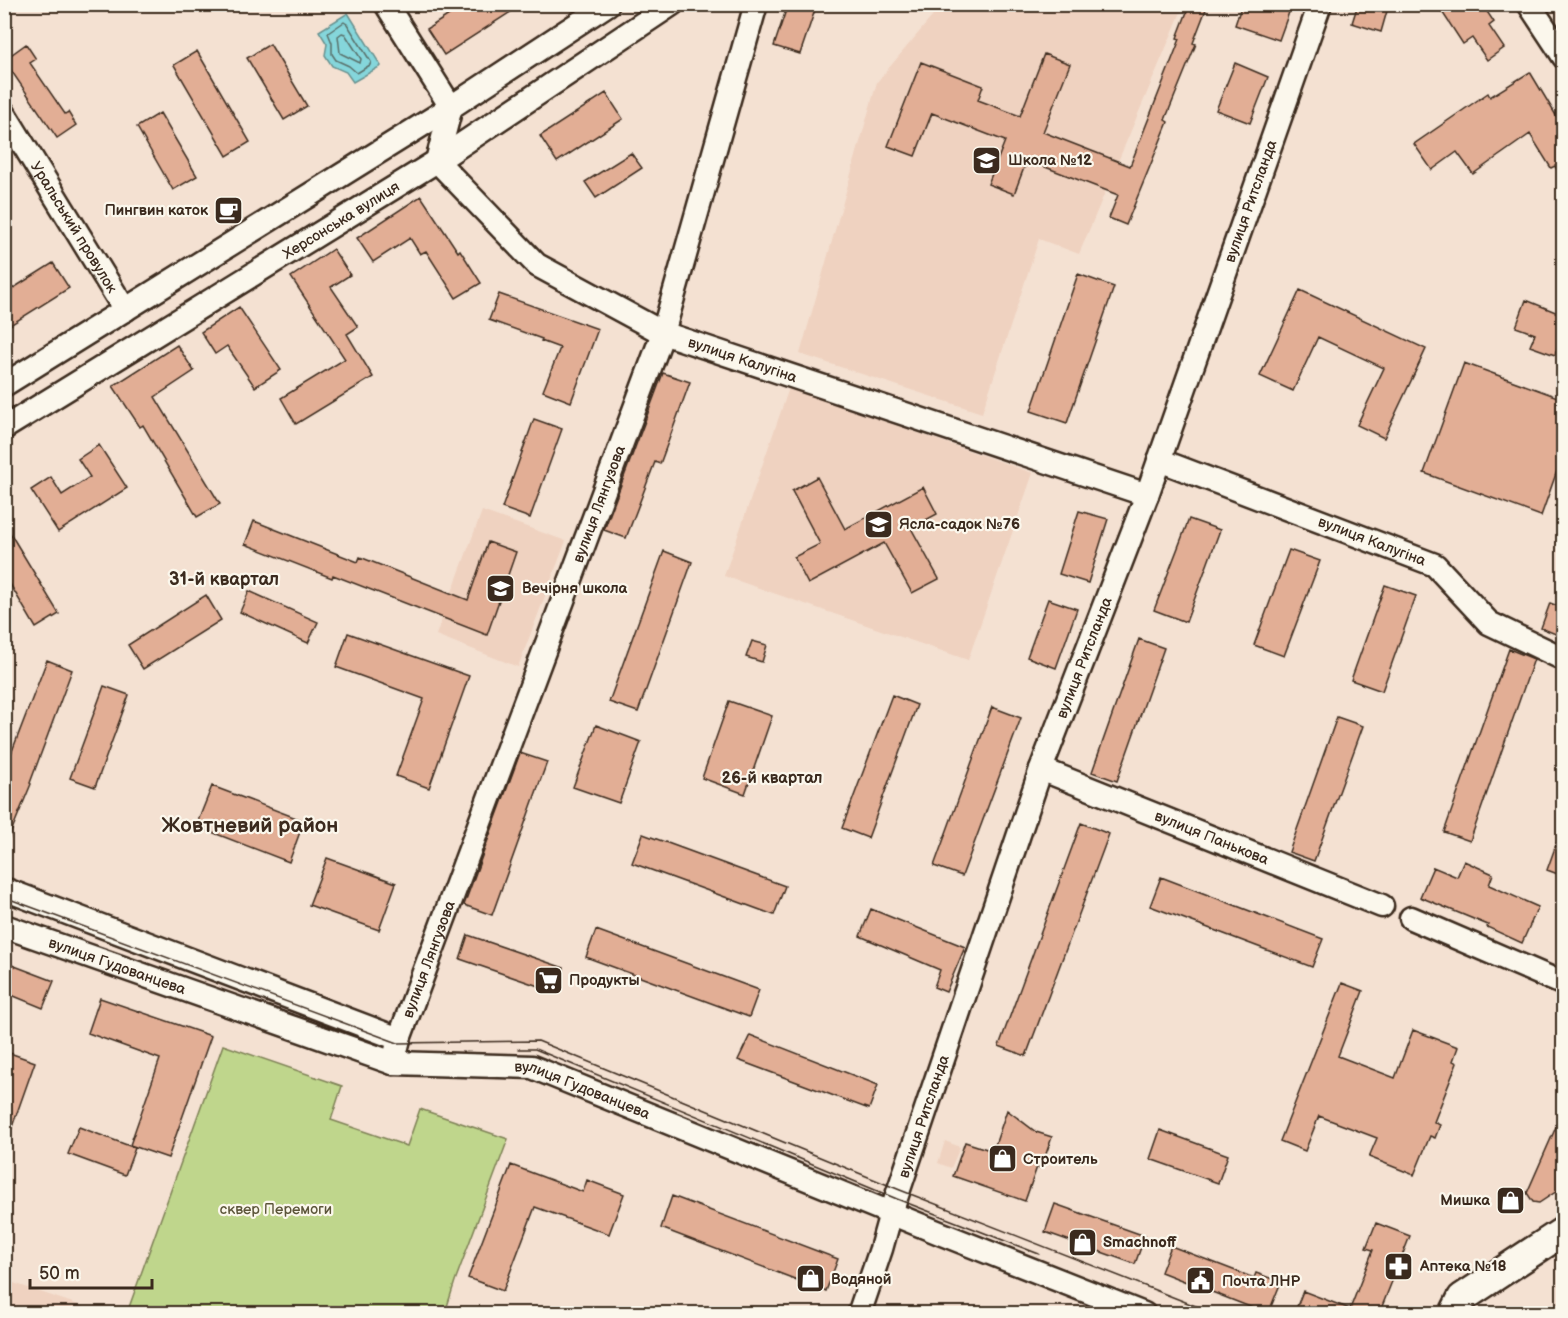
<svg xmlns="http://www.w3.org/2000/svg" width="1568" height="1318" font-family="'Balsamiq Sans',sans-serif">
  <rect width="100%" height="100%" fill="#f4e1d2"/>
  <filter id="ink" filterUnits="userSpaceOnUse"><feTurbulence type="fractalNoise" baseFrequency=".0167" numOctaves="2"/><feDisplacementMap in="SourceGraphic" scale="12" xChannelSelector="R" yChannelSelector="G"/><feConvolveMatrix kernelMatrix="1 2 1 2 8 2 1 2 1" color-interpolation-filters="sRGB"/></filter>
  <g filter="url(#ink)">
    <path fill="#efd2c0" d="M942,5H1184L1079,254L1039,239L982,413L800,354L877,82Z
      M789,388L1033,473L968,660L724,576Z
      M482,511L566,541L518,667L436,635Z
      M945,1141L960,1147L951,1168L938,1163Z
      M5,1280L102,1313H5Z"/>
    <path fill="#bfd68c" stroke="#7d8055" stroke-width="1.5" d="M223,1045L342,1086L331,1120L407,1146L420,1109L508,1139L455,1281L445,1313H127Z"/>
    <path fill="#85d6db" stroke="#67918f" stroke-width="1.5" d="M348,13L381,66L353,82L346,72L332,66L325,55L327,44L319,31Z"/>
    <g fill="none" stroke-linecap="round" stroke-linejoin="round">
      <path stroke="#596f6a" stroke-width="1.5" d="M344,22L347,24L371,62L370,65L357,73L349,66L336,60L332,54V43L328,33Z
        M342,33L345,34L361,59L360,63L340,53L338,36Z"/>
    </g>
    <path fill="#e2ae95" stroke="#3b2a1e" stroke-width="1.5" d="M466,4H523L444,55L427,29Z
      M788,4H817L800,54L774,46Z
      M1190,4H1208L1193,43L1196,44L1165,120L1168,122L1126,225L1109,218L1118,195L1027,160L1014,194L988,184L1005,141L932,113L915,156L888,146L921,62L983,86L978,100L1020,116L1044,54L1070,64L1043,132L1130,166L1180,39L1177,38Z
      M1242,4H1292L1279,40L1235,25Z
      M1358,4H1389L1381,32L1352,23Z
      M1437,4H1482L1494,22L1489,26L1504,48L1487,60L1472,38L1463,44Z
      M26,44L36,59L30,63L65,114L68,112L76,125L57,138L4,60Z
      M270,44L307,106L284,120L247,58Z
      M197,51L250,142L227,156L174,65Z
      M1235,63L1268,77L1250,123L1216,110Z
      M1530,72L1563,127V179L1555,166L1551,168L1530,134L1473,174L1457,152L1432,170L1414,144L1488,93L1490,97Z
      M606,93L623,119L557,162L540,136Z
      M160,113L197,176L173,190L137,127Z
      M631,153L642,168L596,198L585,182Z
      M421,196L458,252L460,250L481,283L456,298L426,251L420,254L410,238L373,262L357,238Z
      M333,249L350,275L331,287L358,327L347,334L373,377L296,424L281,398L345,359L291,277Z
      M53,263L69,288L4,329V294Z
      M1078,274L1114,287L1067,423L1031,411Z
      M1300,290L1426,349L1384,438L1357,425L1384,368L1318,337L1293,391L1260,376Z
      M499,294L598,329L571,402L543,391L560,348L541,341L542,339L489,320Z
      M1526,300L1563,315V332L1555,355L1530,346L1535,334L1516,327Z
      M239,307L281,370L255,387L227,346L215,354L201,332Z
      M177,345L194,371L155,397L220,504L197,517L143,425L140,427L113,386Z
      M1464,363L1563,399V454L1541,516L1424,473Z
      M663,373L690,382L660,464L655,462L626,538L604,530Z
      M534,419L562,429L530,518L502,508Z
      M99,445L127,488L58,532L31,490L51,477L62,495L90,477L78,459Z
      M817,477L845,529L923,487L937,514L911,528L939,579L912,593L884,543L808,584L794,557L820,544L792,491Z
      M1079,511L1108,519L1088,583L1059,574Z
      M1189,519L1220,530L1186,622L1154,610Z
      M254,521L358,562L360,557L468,600L488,542L516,552L487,635L333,575L332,578L245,544Z
      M4,523L59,614L36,628L4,574Z
      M1289,550L1320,561L1284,656L1254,645Z
      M664,551L692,562L638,712L609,702Z
      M1385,585L1416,596L1382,691L1351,680Z
      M249,591L318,622L308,643L240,612Z
      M206,595L221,620L143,669L128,645Z
      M1048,599L1077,609L1056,668L1027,657Z
      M1550,603L1563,608V637L1541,628Z
      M348,633L469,676L429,788L396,776L424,699L336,667Z
      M1139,639L1164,648L1117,781L1092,772Z
      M752,641L767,645L762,662L746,657Z
      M1509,649L1534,659L1470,841L1444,832Z
      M47,660L72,670L30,783L31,784L4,849V772Z
      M104,686L129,695L95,787L70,778Z
      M892,695L917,705L868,838L842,828Z
      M729,701L772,716L745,794L702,778Z
      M992,707L1021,718L962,876L934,866Z
      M1337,717L1363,726L1314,861L1289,852Z
      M596,725L641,742L619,803L573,787Z
      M520,753L547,762L492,915L464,905Z
      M212,786L304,821L289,862L196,826Z
      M1081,823L1109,834L1026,1056L999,1046Z
      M1562,828L1563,829V876L1547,870Z
      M643,834L785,886L774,915L632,863Z
      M327,858L396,883L379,930L309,905Z
      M1464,861L1493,874L1489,885L1538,907L1522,943L1487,927L1488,925L1420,897L1433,867L1457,877Z
      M1161,877L1323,939L1312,967L1150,906Z
      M871,909L965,947L946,992L934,987L940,970L860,936Z
      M596,930L759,990L749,1017L586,957Z
      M468,935L564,968L556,992L460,959Z
      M4,962L54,981L43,1008L4,992Z
      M1342,983L1363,991L1338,1056L1395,1078L1413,1030L1458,1047L1453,1061L1457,1063L1434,1122L1440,1125L1435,1138L1430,1136L1414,1175L1369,1157L1377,1138L1319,1116L1305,1151L1280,1141Z
      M100,998L211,1036L168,1158L130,1145L160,1059L88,1033Z
      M750,1035L878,1085L869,1109L738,1060Z
      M7,1052L35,1062L6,1144L4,1143V1059Z
      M1007,1110L1036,1132L1052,1137L1041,1168L1037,1167L1025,1201L953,1176L965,1142L993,1151Z
      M1563,1111V1187L1539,1203L1533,1202L1527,1193Z
      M79,1127L135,1148L125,1175L68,1154Z
      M1160,1130L1228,1155L1218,1183L1150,1159Z
      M511,1165L583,1192L587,1180L624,1194L609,1234L535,1207L503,1291L468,1278Z
      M672,1196L838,1259L826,1291L661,1228Z
      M1055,1204L1145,1236L1135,1264L1045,1232Z
      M1376,1223L1410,1236L1379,1314H1294L1303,1291L1350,1309L1373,1250L1366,1248Z
      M1171,1246L1254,1278L1256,1273L1281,1282L1268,1314L1161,1272Z"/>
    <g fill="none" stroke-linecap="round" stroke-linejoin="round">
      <defs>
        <g id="minor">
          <path id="s1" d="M386,4L451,107L437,161L537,265L663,333L1147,495"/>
          <path d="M1529,4L1564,57"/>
          <path id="s2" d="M4,113L125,310"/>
          <path d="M4,385L451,107L608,4"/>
          <path id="s3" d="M4,428L437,161L672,4"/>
          <path id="s4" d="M1159,460L1435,565L1489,623L1564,659"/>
          <path id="s5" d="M1041,769L1382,906"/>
          <path d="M4,889L399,1039"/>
          <path d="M1411,918L1564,984"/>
          <path id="s6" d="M4,926L393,1063L532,1067L942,1234L1144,1314"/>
          <path id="s7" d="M393,1063L399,1039L663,333L756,4"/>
          <path id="s8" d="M859,1314L881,1249L891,1213L1041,769L1147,495L1320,4"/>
        </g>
        <path id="major" d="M1454,1314L1462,1298L1564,1231"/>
      </defs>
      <use href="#minor" stroke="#3b2a1e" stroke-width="27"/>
      <use href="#major" stroke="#3b2a1e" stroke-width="33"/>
      <use href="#minor" stroke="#fbf7ec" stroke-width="22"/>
      <use href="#major" stroke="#fbf7ec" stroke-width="28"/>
      <path stroke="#3b2a1e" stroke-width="1.5" d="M4,897L398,1043L538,1041L900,1190L1216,1314
        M518,1049H535L897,1199L1039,1254"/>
    </g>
  </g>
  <defs>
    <symbol id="school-square" viewBox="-11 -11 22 22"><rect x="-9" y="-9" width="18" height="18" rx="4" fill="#3b2a1e" stroke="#fbf7ec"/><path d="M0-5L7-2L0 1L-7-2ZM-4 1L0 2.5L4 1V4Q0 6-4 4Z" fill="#fff"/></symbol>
    <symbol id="cafe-square" viewBox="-11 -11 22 22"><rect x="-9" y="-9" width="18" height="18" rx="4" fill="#3b2a1e" stroke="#fbf7ec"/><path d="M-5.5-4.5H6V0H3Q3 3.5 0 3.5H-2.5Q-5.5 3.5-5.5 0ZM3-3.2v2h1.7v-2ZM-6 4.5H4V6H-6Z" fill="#fff"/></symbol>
    <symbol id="supermarket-square" viewBox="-11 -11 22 22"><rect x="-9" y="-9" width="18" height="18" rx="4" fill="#3b2a1e" stroke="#fbf7ec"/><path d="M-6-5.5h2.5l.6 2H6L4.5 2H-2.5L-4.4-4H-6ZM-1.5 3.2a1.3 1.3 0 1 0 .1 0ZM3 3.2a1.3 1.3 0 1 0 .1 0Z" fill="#fff"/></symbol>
    <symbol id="shop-square" viewBox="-11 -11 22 22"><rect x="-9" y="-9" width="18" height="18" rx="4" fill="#3b2a1e" stroke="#fbf7ec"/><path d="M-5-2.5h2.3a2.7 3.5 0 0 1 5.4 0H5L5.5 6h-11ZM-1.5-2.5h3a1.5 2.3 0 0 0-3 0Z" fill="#fff"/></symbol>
    <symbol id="pharmacy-square" viewBox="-11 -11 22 22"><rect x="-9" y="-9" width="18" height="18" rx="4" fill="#3b2a1e" stroke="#fbf7ec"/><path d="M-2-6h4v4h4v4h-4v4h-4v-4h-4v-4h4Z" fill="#fff"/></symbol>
    <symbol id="civic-square" viewBox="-11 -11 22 22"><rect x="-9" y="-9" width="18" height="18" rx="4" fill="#3b2a1e" stroke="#fbf7ec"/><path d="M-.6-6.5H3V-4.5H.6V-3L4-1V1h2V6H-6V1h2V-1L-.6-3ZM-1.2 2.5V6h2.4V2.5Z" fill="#fff"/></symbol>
  </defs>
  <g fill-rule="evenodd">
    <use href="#school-square" x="970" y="144" width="33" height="33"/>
    <use href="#cafe-square" x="212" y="194" width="33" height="33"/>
    <use href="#school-square" x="862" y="508" width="33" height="33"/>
    <use href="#school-square" x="484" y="572" width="33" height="33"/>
    <use href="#supermarket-square" x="532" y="964" width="33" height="33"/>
    <use href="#shop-square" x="986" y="1142" width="33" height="33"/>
    <use href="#shop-square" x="1494" y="1184" width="33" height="33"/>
    <use href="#shop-square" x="1066" y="1226" width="33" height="33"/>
    <use href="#pharmacy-square" x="1382" y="1250" width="33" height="33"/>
    <use href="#shop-square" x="794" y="1262" width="33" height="33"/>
    <use href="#civic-square" x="1184" y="1264" width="33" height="33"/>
  </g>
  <g text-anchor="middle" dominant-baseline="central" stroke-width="4.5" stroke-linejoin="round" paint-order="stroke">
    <g font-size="15" font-weight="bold" fill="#3b2a1e" stroke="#fbf7ec" text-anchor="start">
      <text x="1008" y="160">Школа №12</text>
      <text x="208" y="210" text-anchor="end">Пингвин каток</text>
      <text x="899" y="524">Ясла-садок №76</text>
      <text x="522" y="588">Вечірня школа</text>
      <text x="569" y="980">Продукты</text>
      <text x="1023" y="1159">Строитель</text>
      <text x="1490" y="1200" text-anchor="end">Мишка</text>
      <text x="1103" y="1242">Smachnoff</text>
      <text x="1420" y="1266">Аптека №18</text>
      <text x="831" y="1279">Водяной</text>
      <text x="1222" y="1281">Почта ЛНР</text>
    </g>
    <g font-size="15" fill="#3b2a1e" stroke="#fbf7ec">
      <text stroke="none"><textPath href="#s8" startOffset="1180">вулиця Ритсланда</textPath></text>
      <text stroke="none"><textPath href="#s3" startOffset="396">Херсонська вулиця</textPath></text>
      <text stroke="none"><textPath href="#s2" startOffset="134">Уральський провулок</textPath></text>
      <text stroke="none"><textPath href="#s1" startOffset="549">вулиця Калугіна</textPath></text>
      <text stroke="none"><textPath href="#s7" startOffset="596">вулиця Лянгузова</textPath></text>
      <text stroke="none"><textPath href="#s4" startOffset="228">вулиця Калугіна</textPath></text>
      <text stroke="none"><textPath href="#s8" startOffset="694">вулиця Ритсланда</textPath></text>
      <text stroke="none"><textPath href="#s5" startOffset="184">вулиця Панькова</textPath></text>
      <text stroke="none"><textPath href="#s7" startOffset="110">вулиця Лянгузова</textPath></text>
      <text stroke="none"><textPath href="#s6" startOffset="120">вулиця Гудованцева</textPath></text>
      <text stroke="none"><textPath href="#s6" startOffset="606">вулиця Гудованцева</textPath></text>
      <text stroke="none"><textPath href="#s8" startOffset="208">вулиця Ритсланда</textPath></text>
    </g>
    <g font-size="15" fill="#5c553a" stroke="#fbf7ec">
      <text x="276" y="1209">сквер Перемоги</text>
    </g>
    <g font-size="16" font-weight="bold" fill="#3b2a1e" stroke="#fbf7ec">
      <text x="772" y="778">26-й квартал</text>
    </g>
    <g font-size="18" font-weight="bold" fill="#3b2a1e" stroke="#fbf7ec">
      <text x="224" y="579">31-й квартал</text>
    </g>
    <g font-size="21" font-weight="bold" fill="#3b2a1e" stroke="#fbf7ec">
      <text x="250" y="825">Жовтневий район</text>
    </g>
  </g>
  <rect width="1568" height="1318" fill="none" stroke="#fbf7ec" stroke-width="24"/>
  <rect x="12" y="12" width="1544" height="1294" fill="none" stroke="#3b2a1e" stroke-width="2" filter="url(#ink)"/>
  <path d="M30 1279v9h122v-9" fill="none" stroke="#3b2a1e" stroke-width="3"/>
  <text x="39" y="1279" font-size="18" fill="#3b2a1e" stroke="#fbf7ec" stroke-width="4.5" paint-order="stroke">50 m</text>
</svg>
